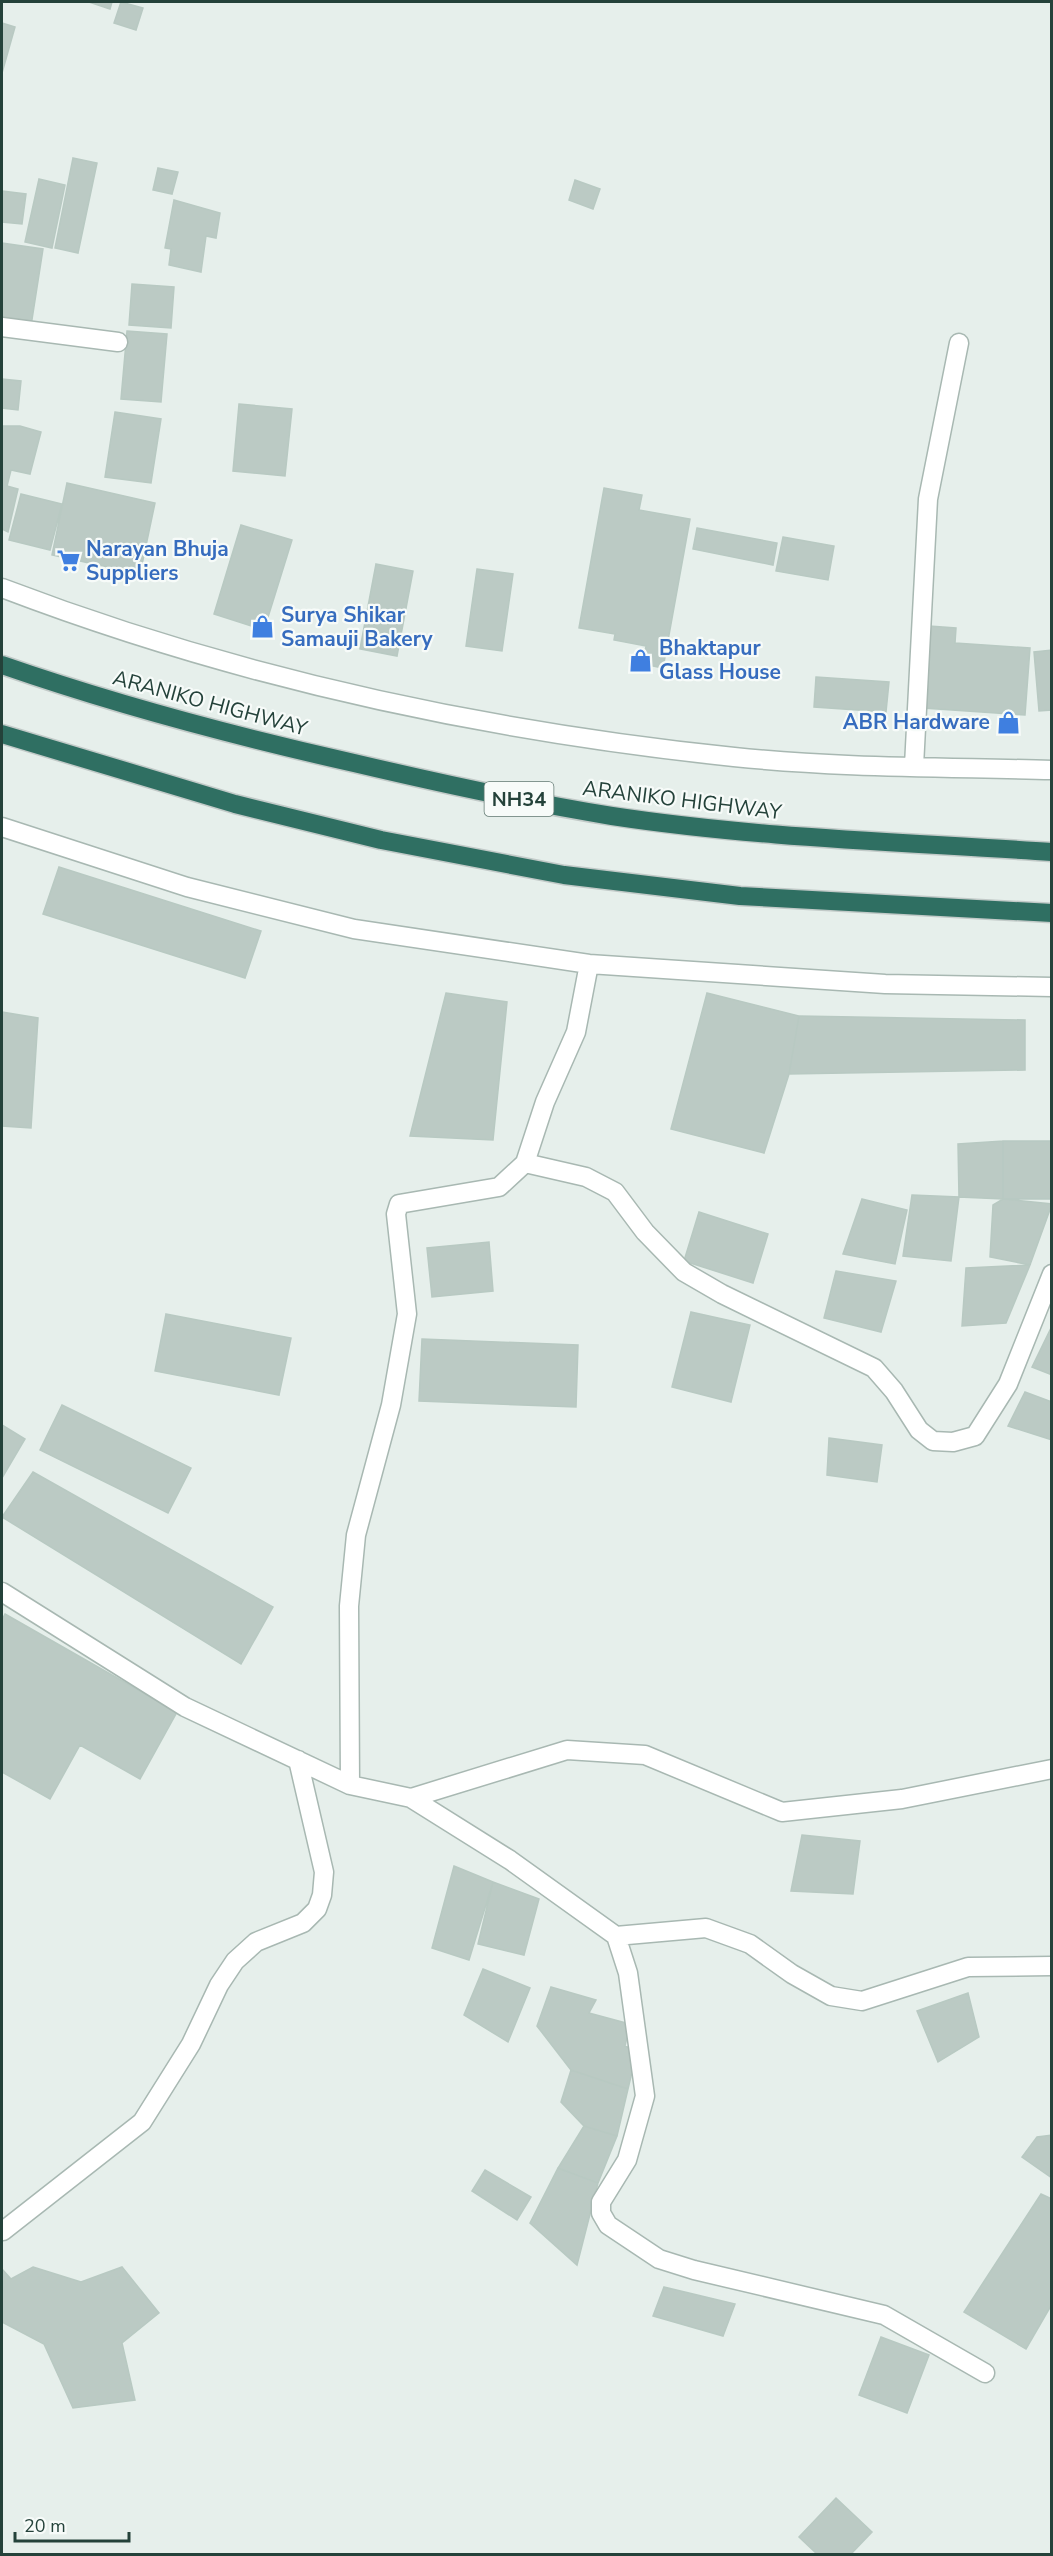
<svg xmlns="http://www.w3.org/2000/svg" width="1053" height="2556" font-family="'Nunito Sans',sans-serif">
  <rect width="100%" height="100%" fill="#e6efeb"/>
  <path fill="#bbcac4" stroke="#b8c9c2" stroke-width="1.5" d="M89,2H112L110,9Z
    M121,2L143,8L136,30L114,23Z
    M2,23L15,27L2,73Z
    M73,158L97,163L78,253L55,248Z
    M158,168L178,172L172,194L153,190Z
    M39,179L65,185L52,248L25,242Z
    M575,180L600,189L593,209L569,200Z
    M2,191L26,194L22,224L2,222Z
    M174,200L220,213L216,238L206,236L201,272L169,265L171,249L165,248Z
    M2,243L43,249L31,326L2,322Z
    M132,284L174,287L171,328L129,325Z
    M127,331L167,334L161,402L121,399Z
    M2,379L21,381L18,410L2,408Z
    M239,404L292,409L285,476L233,471Z
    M115,412L161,419L151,483L105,477Z
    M2,426H20L41,432L30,474L11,470L7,486L18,489L8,532L2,529Z
    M67,483L155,503L140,574L52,555Z
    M604,488L642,495L639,510L690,519L663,668L643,664L646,646L614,640L615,634L579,628Z
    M21,494L62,504L50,550L9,540Z
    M241,525L292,540L264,630L214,614Z
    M697,528L777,543L773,565L693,549Z
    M783,537L834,546L828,580L776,571Z
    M376,564L413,571L397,656L360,649Z
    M477,569L513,574L502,651L466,646Z
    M929,626L956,628L955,643L1030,648L1025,715L923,708Z
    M1052,650V710L1039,711L1034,652Z
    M816,677L889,682L886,712L814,707Z
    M59,867L261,931L245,978L43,914Z
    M446,993L507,1002L493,1140L410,1136Z
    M707,993L799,1016L789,1074L764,1153L671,1129Z
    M2,1012L38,1018L31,1128L2,1126Z
    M799,1016L1025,1020V1070L789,1074Z
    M1003,1141V1199L959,1197L958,1144Z
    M1003,1141H1052V1199H1003Z
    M912,1195L959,1197L951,1261L903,1256Z
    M862,1199L907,1210L895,1264L843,1254Z
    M1003,1199L1052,1204L1030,1265L990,1257L993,1205Z
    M699,1212L768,1234L753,1283L684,1261Z
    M489,1242L493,1291L432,1297L427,1248Z
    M1030,1265L1006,1323L962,1326L966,1268Z
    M836,1271L896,1281L881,1332L824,1318Z
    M691,1312L750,1325L731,1402L672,1387Z
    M166,1314L291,1338L279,1395L155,1371Z
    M1051,1328H1052V1375L1032,1367Z
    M422,1339L578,1345L576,1407L419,1401Z
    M1025,1392L1052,1402V1440L1008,1426Z
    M62,1405L191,1468L168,1513L40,1450Z
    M2,1425L25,1439L2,1478Z
    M829,1438L882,1445L877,1482L827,1475Z
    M33,1472L273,1607L241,1664L2,1517Z
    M5,1614L177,1712L140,1779L80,1745L50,1799L2,1772V1620Z
    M802,1835L860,1841L853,1894L791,1891Z
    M454,1866L493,1882L469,1960L432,1948Z
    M493,1882L539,1899L524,1955L478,1944Z
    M483,1969L530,1988L508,2042L464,2015Z
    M551,1987L596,2000L589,2013L630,2024L625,2046L637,2051L628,2089L571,2070L537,2026Z
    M968,1993L979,2037L938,2062L917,2011Z
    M571,2070L628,2089L617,2136L584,2126L561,2102Z
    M584,2126L617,2136L598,2183L558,2168Z
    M1052,2135V2178L1022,2157L1037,2137Z
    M558,2168L598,2183L577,2265L530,2223Z
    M485,2170L531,2197L517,2220L472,2191Z
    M1041,2194L1052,2199V2304L1026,2349L964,2312Z
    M33,2267L81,2282L122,2267L159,2313L122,2343L135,2400L73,2408L44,2344L2,2322V2269L11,2279Z
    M664,2287L735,2304L723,2336L653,2316Z
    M881,2337L929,2355L907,2413L859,2395Z
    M836,2498L872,2532L851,2554H817L799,2537Z"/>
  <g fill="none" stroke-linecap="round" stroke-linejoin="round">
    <defs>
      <path id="minor" d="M2,327L118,342
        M2,588C235,677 485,731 734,757C839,768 946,767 1052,770
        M914,766L928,499L959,343
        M2,827L187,887L354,929L589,964L885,984L1052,987
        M525,1163L586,1177L615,1192L645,1232L684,1272L722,1294L874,1368L894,1391L919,1430L933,1441L953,1442L975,1436L1008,1384L1052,1274
        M2,1592L185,1707L350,1785L411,1798L510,1860L616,1936L706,1928L750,1944L792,1974L831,1996L862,2001L968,1967L1052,1966
        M350,1785L349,1606L356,1535L391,1405L407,1314L396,1214L399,1204L499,1187L525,1163L545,1102L576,1032L589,964
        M411,1798L567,1750L645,1755L782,1812L902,1799L1052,1769
        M616,1936L628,1973L645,2096L627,2160L601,2202V2213L608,2225L659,2259L694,2270L884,2315L985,2373
        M3,2231L142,2122L191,2044L219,1985L235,1961L256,1942L303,1923L317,1909L322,1895L324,1872L298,1760"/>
      <path id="highway" d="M2,665C117,705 234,736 354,763C439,783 525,802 612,816C757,838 905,842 1052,852
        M2,734L235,804L381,840L564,875L740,896L1052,913"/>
    </defs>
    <use href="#minor" stroke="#a8b8b2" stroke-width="21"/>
    <use href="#highway" stroke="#c2cac8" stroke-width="21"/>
    <use href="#minor" stroke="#fff" stroke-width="18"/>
    <use href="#highway" stroke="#2f6f62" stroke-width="18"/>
  </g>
  <defs>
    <symbol id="supermarket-bare" viewBox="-9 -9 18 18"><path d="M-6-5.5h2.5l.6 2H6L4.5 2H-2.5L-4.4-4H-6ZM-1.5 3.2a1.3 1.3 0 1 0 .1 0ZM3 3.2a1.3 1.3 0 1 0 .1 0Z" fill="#3f7fe0" stroke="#f7fbf9" stroke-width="2.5" paint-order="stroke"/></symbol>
    <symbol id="shop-bare" viewBox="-9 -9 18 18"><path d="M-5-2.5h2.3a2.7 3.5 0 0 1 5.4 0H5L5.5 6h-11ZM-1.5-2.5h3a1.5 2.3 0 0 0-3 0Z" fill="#3f7fe0" stroke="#f7fbf9" stroke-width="2.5" paint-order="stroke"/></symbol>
  </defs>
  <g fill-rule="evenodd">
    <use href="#supermarket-bare" x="52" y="544" width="33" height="33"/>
    <use href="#shop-bare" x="246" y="610" width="33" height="33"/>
    <use href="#shop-bare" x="624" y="644" width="33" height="33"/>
    <use href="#shop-bare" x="992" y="706" width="33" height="33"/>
  </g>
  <g text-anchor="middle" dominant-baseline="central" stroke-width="4.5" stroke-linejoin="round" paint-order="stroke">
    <rect fill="#f7fbf9" stroke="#637a73" stroke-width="1.5" x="484.5" y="782" width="69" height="34" rx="4.5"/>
    <g font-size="20" font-weight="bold" fill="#24423a">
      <text x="519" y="799">NH34</text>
    </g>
    <g font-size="21" font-weight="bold" fill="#366cbe" stroke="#f7fbf9" text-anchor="start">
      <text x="86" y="549">Narayan Bhuja<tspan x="86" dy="24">Suppliers</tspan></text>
      <text x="281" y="615">Surya Shikar<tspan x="281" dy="24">Samauji Bakery</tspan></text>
      <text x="659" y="648">Bhaktapur<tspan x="659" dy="24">Glass House</tspan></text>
      <text x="990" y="722" text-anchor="end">ABR Hardware</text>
    </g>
    <g font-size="21" fill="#24423a" stroke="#f7fbf9">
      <text transform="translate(210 703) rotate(15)">ARANIKO HIGHWAY</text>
      <text transform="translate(682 800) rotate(7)">ARANIKO HIGHWAY</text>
    </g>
  </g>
  <rect width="1053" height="2556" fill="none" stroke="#24423a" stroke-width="6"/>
  <path d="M15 2532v9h114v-9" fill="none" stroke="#24423a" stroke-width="3"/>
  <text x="24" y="2532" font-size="18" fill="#24423a" stroke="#f7fbf9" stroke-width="4.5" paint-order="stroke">20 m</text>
</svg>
